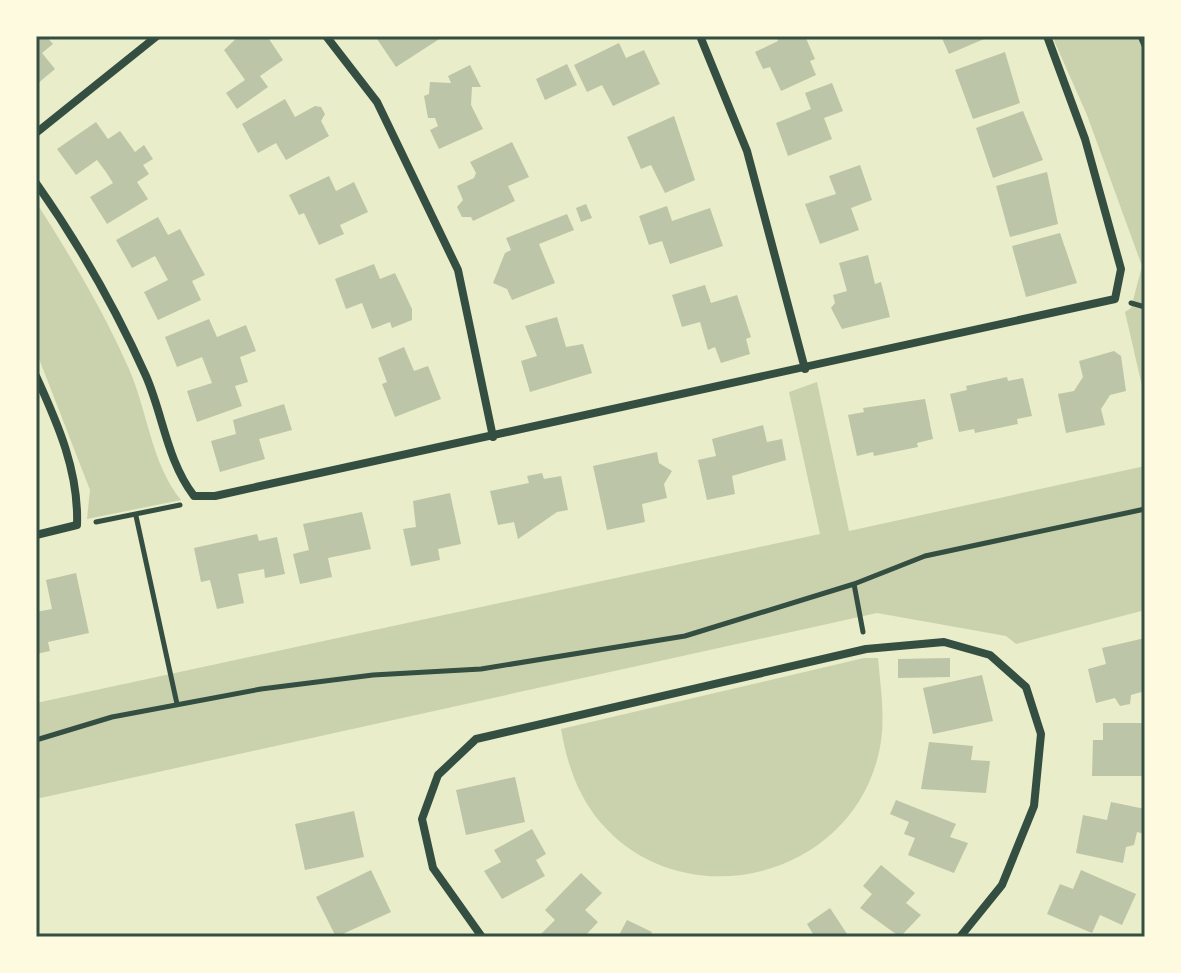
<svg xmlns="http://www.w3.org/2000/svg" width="1181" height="973" font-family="Raleway,sans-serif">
  <rect width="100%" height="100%" fill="#e9edc9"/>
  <path fill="#cad2ad" d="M1052,36H1145V399L1125,312L1131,308L1142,266L1087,115Z
    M36,202C71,257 103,310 129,369C148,412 151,463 181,500L87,519L90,490L36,351Z
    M817,382L849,531L1145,466V610L1016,644L1006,636L877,613L36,799V703L820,534L789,392Z
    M864,658H878C881,693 887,726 877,760C844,881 682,917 601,823C577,795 567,763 561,729Z"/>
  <path fill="#bcc5a7" d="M36,36H46L53,44L42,53L55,69L36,85Z
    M239,36H267L283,60L260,76L268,87L237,109L226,93L245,80L224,50Z
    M375,36H444L396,67Z
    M776,36H805L815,59L810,61L816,75L781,91L770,67L763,69L755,52L778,41Z
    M941,36H991L949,54Z
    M619,43L626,58L644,50L660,84L613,106L602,85L587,92L574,65Z
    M1005,52L1020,103L973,119L955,70Z
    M567,64L577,85L545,100L536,79Z
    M470,65L481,87H472L471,105L483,129L439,149L430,130L438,126L435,118H428L424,96L429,94L430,82L451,83L448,76Z
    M832,83L843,111L824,118L832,139L788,156L776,123L811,109L805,93Z
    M285,99L295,117L315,106L321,107L325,114L321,121L329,136L286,160L276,143L258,153L242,124Z
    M1023,111L1043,160L993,178L976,128Z
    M674,116L695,180L665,193L651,165L641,169L627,137Z
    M96,122L108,139L120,131L135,152L144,145L153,159L143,165L149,174L137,182L148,199L107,224L90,197L113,183L106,172L97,160L76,175L57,149Z
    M512,142L529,177L508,186L515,201L473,221L471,217H462L457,207L463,200L457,186L474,178L476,173L470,162Z
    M860,165L872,200L851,208L859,230L820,244L805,204L836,194L829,176Z
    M1047,172L1058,224L1010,237L996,186Z
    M329,176L336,191L354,182L368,212L340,225L344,234L319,245L304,213L299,215L289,195Z
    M586,204L592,218L581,222L576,208Z
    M667,206L672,221L710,208L723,246L670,264L662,241L649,245L639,216Z
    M567,214L574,230L539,244L555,283L512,300L507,289L493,283L505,253L511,250L506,238Z
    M158,217L168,235L180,229L205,275L192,281L201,300L158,320L144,292L168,280L155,256L132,268L116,240Z
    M1060,233L1077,283L1026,297L1012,246Z
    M868,255L875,284L881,282L890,317L842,329L831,308L835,303L833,295L847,291L839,263Z
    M374,264L380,279L395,273L412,309V320L392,328L390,322L372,329L362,303L346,309L335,279Z
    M705,285L711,303L737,295L751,337L746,339L750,354L721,363L715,347L708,350L700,322L682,327L672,295Z
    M557,317L566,347L583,344L592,373L530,392L521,361L537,356L525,326Z
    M209,319L217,337L246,325L256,351L240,357L248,382L235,386L242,406L197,422L187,391L212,383L202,357L177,367L165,337Z
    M404,347L414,371L428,366L441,399L395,417L382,384L387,382L378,358Z
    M1114,351L1121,356L1126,391L1110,395L1101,409L1105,425L1066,433L1058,394L1074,391L1083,377L1079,361Z
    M1007,377L1008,381L1023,378L1032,416L1017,419L1018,424L975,433L974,429L959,432L950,394L967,390L966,386Z
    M925,399L933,439L917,443L918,447L874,456L873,452L857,456L848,415L864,412L863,408Z
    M284,404L292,430L259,439L265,459L220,472L211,441L236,434L233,420Z
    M763,425L767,442L782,439L786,460L732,476L735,494L707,500L698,460L716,456L712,439Z
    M657,452L659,463L672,471L664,484L667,498L642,504L645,522L607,530L593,466Z
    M542,473L544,479L561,476L568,510L557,512L518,539L514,522L498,525L490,491L529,483L527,476Z
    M450,493L461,544L438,549L440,560L411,566L403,529L416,527L413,501Z
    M362,512L371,549L328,558L332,577L300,584L293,554L309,550L303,524Z
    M257,534L259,541L277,537L285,574L265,578L264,569L238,574L244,603L217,609L210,580L201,582L194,548Z
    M76,573L89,633L48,642L50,651L36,654V612L52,609L46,580Z
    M1145,638V691L1131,695L1130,704L1120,706L1115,698L1096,703L1088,669L1106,664L1102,648Z
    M950,658V677L898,678V659Z
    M982,675L993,721L933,734L923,688Z
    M1103,723H1145V776H1092L1093,740H1103Z
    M929,742L973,746L971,760L990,761L986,793L921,789Z
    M515,777L525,822L466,835L456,790Z
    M896,800L956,824L950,837L968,843L954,873L908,855L915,838L904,834L909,822L890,814Z
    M1111,802L1145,809V834L1137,832L1134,845L1126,847L1123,863L1076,853L1083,815L1107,820Z
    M354,811L364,857L305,870L295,824Z
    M532,829L546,854L536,860L545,876L502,899L484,871L501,862L494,850Z
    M881,865L915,893L906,903L921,915L900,937L860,908L872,894L863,886Z
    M371,870L391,912L336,937L316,897Z
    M1081,870L1136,894L1122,925L1100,915L1092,933L1047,914L1060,884L1073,889Z
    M581,873L602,893L585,910L598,922L584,937H538L555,920L545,910Z
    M830,908L849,937H809L813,934L807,924Z
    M627,920L652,932L650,937H618Z"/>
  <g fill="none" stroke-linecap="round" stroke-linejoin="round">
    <path stroke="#344e41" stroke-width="5" d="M1140,36L1145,48
      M1131,303L1145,307
      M136,516L177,704
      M96,522L180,505
      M854,584L863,632
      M36,740L112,717L261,689L373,675L481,669L685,636L854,584L925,556L1145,509"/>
    <path stroke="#344e41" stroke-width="8" d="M326,36L377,102L458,270L493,437
      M700,36L747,151L805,369
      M36,133L157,36
      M36,183C79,244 115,307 146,376C163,415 167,461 194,496H215L1115,299L1121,269L1085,139L1047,36
      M36,376C58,424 79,472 77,525L36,535
      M482,937L433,868L422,819L438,775L476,739L866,649L944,642L990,655L1026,687L1041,734L1034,806L1002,885L960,937"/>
  </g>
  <rect width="1181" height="973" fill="none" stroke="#fefae0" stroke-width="76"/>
  <rect x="38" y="38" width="1105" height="897" fill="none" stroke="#344e41" stroke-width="3"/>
</svg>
